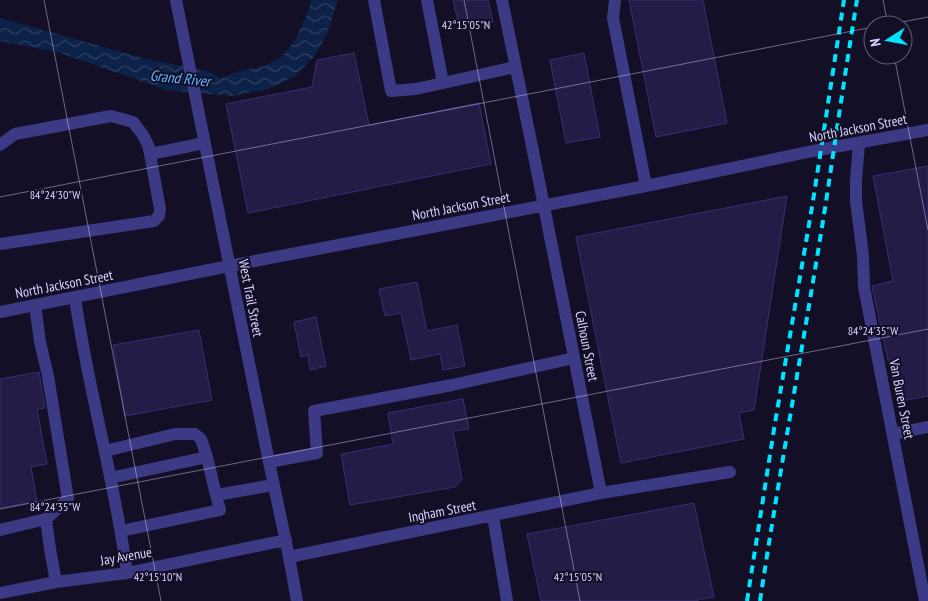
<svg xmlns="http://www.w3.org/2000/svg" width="928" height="601" font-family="'PT Sans Narrow',sans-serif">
  <defs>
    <pattern id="water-waves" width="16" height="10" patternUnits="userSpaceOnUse" patternTransform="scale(1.25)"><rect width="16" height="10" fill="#0c2248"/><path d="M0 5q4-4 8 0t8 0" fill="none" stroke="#2f4163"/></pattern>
  </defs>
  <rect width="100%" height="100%" fill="#130f26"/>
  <path fill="url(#water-waves)" d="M311,0H338L328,31L315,56L295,76L269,89L231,96L167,90L57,52L0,41V18L143,58L210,72L220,78L243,70L265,66L282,57L295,40L309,10Z"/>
  <path fill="#241b47" stroke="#3b2d73" d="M453,0H488L493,22L460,30Z
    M629,0H703L727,123L656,137Z
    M354,53L369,125L479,103L491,164L248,213L226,104L312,87L317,60Z
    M584,53L600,137L566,143L550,60Z
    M928,166V396L897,402L872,286L893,281L873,176Z
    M787,196L754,410L739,413L744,439L621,463L576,237Z
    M417,282L427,331L457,325L465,366L443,370L440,354L411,360L401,313L385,316L379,289Z
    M316,317L326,366L310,370L308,355L301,357L294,322Z
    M199,330L212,400L125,416L113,345Z
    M39,372L45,408L37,409L47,464L31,467L37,501L0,508V379Z
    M463,399L469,429L453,431L462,479L455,487L350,505L341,454L393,444L388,413Z
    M694,503L714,597L697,600L698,601H541L527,534Z"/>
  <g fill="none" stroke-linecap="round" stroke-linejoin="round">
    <path stroke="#3d3a85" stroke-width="12" d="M176,0L269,462L289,557L297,601
      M374,0L391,91L416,89L515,67
      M427,0L443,83
      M502,0L534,156L601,493
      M615,0L613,18L646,186
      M859,143L856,180V201L863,256L864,287L925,601
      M0,145L15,134L111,116L133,122L143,135L148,145L150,154L205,143
      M0,244L154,221L159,216L160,209L150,154
      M75,298C88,390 115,480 127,573
      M35,305L40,342L48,376L68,499L46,519L50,549L56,582
      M0,312L229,266L646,186L813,151L928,130
      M893,434L928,427
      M105,451L175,434H195L201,439L207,457
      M269,462L317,453L314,411L452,385L574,358
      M110,478L207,457L216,495
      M493,516L507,601
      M0,530L46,519
      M121,531L220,510L216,495L274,485
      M289,557L601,493L730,472
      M0,593L56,582L127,573L286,540"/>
    <path stroke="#00e5ff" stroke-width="4" stroke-dasharray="8 6" stroke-linecap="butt" d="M747,601L775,423L813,201L844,0
      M760,601C780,468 805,335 826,202C836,135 846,67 857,0"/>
  </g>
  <path fill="none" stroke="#d9d4ff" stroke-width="1" stroke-opacity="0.45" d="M44,0L161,601M464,0L580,601M883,0L888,25M886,25L928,17M894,55L928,230M0,197L873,27M0,509L928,329"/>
  <g text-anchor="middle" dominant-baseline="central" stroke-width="4" stroke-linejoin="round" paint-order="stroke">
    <g font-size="14" fill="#d9d4ff" stroke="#130f26">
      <text transform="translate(858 128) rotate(-11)">North Jackson Street</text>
      <text transform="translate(461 206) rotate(-11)">North Jackson Street</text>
      <text transform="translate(64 284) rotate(-11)">North Jackson Street</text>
      <text transform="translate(251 298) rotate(79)">West Trail Street</text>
      <text transform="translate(587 346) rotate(79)">Calhoun Street</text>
      <text transform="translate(902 399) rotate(79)">Van Buren Street</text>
      <text transform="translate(442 511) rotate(-11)">Ingham Street</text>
      <text transform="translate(126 556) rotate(-10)">Jay Avenue</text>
    </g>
    <g font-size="15" font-style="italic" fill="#62b6ff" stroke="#130f26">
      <text transform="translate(180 78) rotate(6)">Grand River</text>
    </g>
  </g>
  <g font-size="12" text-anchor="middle" fill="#d9d4ff" stroke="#130f26" stroke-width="4" stroke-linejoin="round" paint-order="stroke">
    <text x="466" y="29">42°15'05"N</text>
    <text x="55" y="199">84°24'30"W</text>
    <text x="873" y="335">84°24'35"W</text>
    <text x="55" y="511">84°24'35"W</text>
    <text x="158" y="581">42°15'10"N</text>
    <text x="578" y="581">42°15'05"N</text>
  </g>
  <g transform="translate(888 40) rotate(259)"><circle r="24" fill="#130f26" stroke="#625e7d"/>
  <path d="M0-4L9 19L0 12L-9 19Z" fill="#00e5ff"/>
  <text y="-8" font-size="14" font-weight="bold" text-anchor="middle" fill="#d9d4ff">N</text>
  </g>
</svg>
